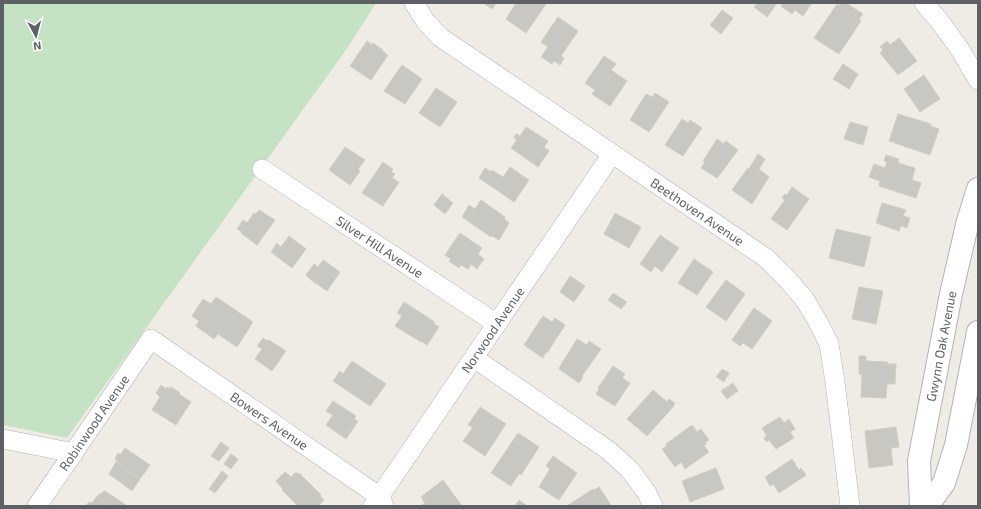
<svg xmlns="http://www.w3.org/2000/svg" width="981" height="509" font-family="'Exo 2',sans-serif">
  <rect width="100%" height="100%" fill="#eeece5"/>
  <path fill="#c5e3c4" d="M3,3H376L348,47L67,438L3,425Z"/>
  <path fill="#c9c7c2" stroke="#d2cec4" d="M483,3H496L492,9Z
    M516,3H545L546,4L526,33L506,19Z
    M757,3H777L767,17L754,7Z
    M783,3H812L803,16L795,10L792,14L781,6Z
    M840,3H846L863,14L859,19L861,21L839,54L814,38L837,4L839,6Z
    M722,10L733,18L721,34L710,25Z
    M558,17L578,31L561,56L564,58L560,65L554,61L552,64L541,57L548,47L541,42Z
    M899,38L917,61L898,75L880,53L883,50L880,47L887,41L890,45Z
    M367,41L372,45L373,43L383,50L382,51L388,55L371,80L350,66Z
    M604,56L616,64L611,70L627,81L610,106L592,94L595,90L585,83Z
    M843,64L858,74L849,89L833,79Z
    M402,65L422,79L405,104L384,91Z
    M924,75L940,99L920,112L904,89Z
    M436,88L457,102L440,127L419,113Z
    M655,93L669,102L649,132L630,120L646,94L652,97Z
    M898,114L931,124V126L939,129L930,155L889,141Z
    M682,119L688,123L690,120L702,128L683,156L665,145Z
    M850,122L868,127L863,145L844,139Z
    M526,127L548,141L544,147L549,151L538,167L511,148L517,140L514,138L516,134L520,136Z
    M717,139L724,144L726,141L738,150L721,173L717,178L701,168L705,162L703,161Z
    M345,147L365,160L358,169L360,171L350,185L329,170Z
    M758,154L765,159L759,169L769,177L752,204L732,190L748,168L749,169Z
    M886,155L899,159L898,163L915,168L912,180L921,183L916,198L879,186L880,181L869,177L874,164L885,168L887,162L884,161Z
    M383,162L393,169L391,172L395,174L392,178L399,182L383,206L362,193Z
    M510,167L529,180L514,202L479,178L485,168L491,172L492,170L503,177Z
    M792,187L809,199L787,230L771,219L785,200L782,198L785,194L787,195Z
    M442,194L453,203L445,214L434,205Z
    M481,200L505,217L504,219L509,223L499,240L492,236L491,237L462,217L469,205L475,209Z
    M882,203L906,210L903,216L910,218L907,228L901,226L899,231L876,223Z
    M259,210L275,220L257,245L241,233L242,232L237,229L243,220L247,223L254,213L256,214Z
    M615,213L641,227L629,248L604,234Z
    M836,229L871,237L864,267L829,258Z
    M460,233L482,248L478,254L484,259L477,269L471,264L468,269L461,265L459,268L449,261L451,259L445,255Z
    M660,235L679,248L662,272L655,266L651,272L640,264Z
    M289,236L306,249L292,268L271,252L277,243L281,247Z
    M694,259L713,272L697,295L678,283Z
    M323,260L340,272L327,291L310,279L306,275L314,264L318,267Z
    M570,276L585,286L574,302L560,292Z
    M726,280L745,294L726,321L706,307Z
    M859,287L883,291L876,324L852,319Z
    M613,293L627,302L621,309L608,300Z
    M216,297L253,322L237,347L218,334L214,339L196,326L199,321L192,316L203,299L211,304Z
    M404,302L435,322L433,323L439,327L427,345L421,341V342L395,326L402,316L397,313Z
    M754,308L772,321L752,349L743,343L740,346L732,340Z
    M543,316L552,322L555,318L565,325L547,353L546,352L543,358L524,345L528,339Z
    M263,338L268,341L269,340L286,351L272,371L255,359L262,349L257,346Z
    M577,339L587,345L589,341L601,349L582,376L583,377L579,383L559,369L562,363Z
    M859,356H866V361L888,362L887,364H896L895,384H887L886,398L861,397L862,374H859Z
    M352,361L386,384L370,406L333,381L340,371L343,374Z
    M613,366L625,374L622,378L630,383L615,406L596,394L599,389L598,388Z
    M722,369L729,373L724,382L716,377Z
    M733,383L738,391L727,399L721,391Z
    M161,385L166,389L167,387L170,389L171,387L180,393L179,394L191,402L176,425L152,410L160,397L156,393Z
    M653,390L667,402L669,399L675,403L673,407L647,436L627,419Z
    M333,401L356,416L354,419L358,421L346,439L326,425L333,415L326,411Z
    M480,407L506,424L485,456L463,441L473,427L468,425Z
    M780,417L784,423L789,419L795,429L790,432L794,438L776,449L769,440L766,442L764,438L767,436L762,428Z
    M692,425L697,432L701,429L709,440L705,442L706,444L704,446L709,452L685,469L681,462L675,467L662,449L667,446L666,444Z
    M896,427L899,447L891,448L893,465L869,468L865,431Z
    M518,433L539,447L521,475L519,474L511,486L491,473Z
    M221,442L229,448L219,461L211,456Z
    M125,448L150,465L140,479L116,462L118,461L115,459L118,453L120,455Z
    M231,454L238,459L231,469L224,464Z
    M553,456L577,473L559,500L539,487L550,469L546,466Z
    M792,459L799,470L801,468L806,475L779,493L773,484L770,486L765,477Z
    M116,462L140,479L132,491L109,474Z
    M716,468L724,489L690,502L682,481Z
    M222,471L228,476L215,493L209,489Z
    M285,472L291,477L296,472L298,474L299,473L321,495L320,496L324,500L318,506H296L297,505L282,490L283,489L276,481Z
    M443,480L462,506H421L425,503L421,497Z
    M599,487L611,505L610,506H567L593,489L594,490Z
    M105,491L126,505V506H112L97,496Z
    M97,496L112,506H86L89,502L92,503Z
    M519,500L527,506H515Z"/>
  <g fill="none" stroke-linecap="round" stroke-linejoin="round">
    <defs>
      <g id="minor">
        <path id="s1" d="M414,3L426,22L440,37L766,258L788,280L805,300L818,322L829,344L835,382L850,506"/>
        <path d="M924,3L941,23L959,48L978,80"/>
        <path id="s2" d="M262,169L497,324"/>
        <path d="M474,358L608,450L630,470L647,493L653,506"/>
        <path d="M3,439L74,453"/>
        <path id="s3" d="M37,506L151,339L380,497L384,506"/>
        <path id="s4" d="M373,506L612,154"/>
      </g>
      <g id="secondary">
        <path id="s5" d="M921,506L919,461L951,294L968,221L978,189"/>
        <path d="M927,506L944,483L956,445L978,332"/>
      </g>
    </defs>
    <use href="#minor" stroke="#b2b5b9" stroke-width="20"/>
    <use href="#secondary" stroke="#b2b4b8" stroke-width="24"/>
    <use href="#minor" stroke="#fff" stroke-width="19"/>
    <use href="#secondary" stroke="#fff" stroke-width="22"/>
  </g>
  <g text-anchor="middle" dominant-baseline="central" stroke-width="3" stroke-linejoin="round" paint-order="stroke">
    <g font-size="13" fill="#5d6064" stroke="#fff">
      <text stroke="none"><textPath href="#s1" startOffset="354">Beethoven Avenue</textPath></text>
      <text stroke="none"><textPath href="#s2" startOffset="141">Silver Hill Avenue</textPath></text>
      <text stroke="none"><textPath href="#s4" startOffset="213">Norwood Avenue</textPath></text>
      <text stroke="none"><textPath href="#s5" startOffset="162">Gwynn Oak Avenue</textPath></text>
      <text stroke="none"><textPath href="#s3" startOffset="346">Bowers Avenue</textPath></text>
      <text stroke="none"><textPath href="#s3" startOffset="101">Robinwood Avenue</textPath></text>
    </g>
  </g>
  <rect width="981" height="509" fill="none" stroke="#5d6064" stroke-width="8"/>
  <g transform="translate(36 36) rotate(173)" stroke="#ffffff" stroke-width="3" paint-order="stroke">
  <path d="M0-3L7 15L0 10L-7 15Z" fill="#5d6064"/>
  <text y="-6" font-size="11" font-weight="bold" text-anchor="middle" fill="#5d6064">N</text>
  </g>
</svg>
